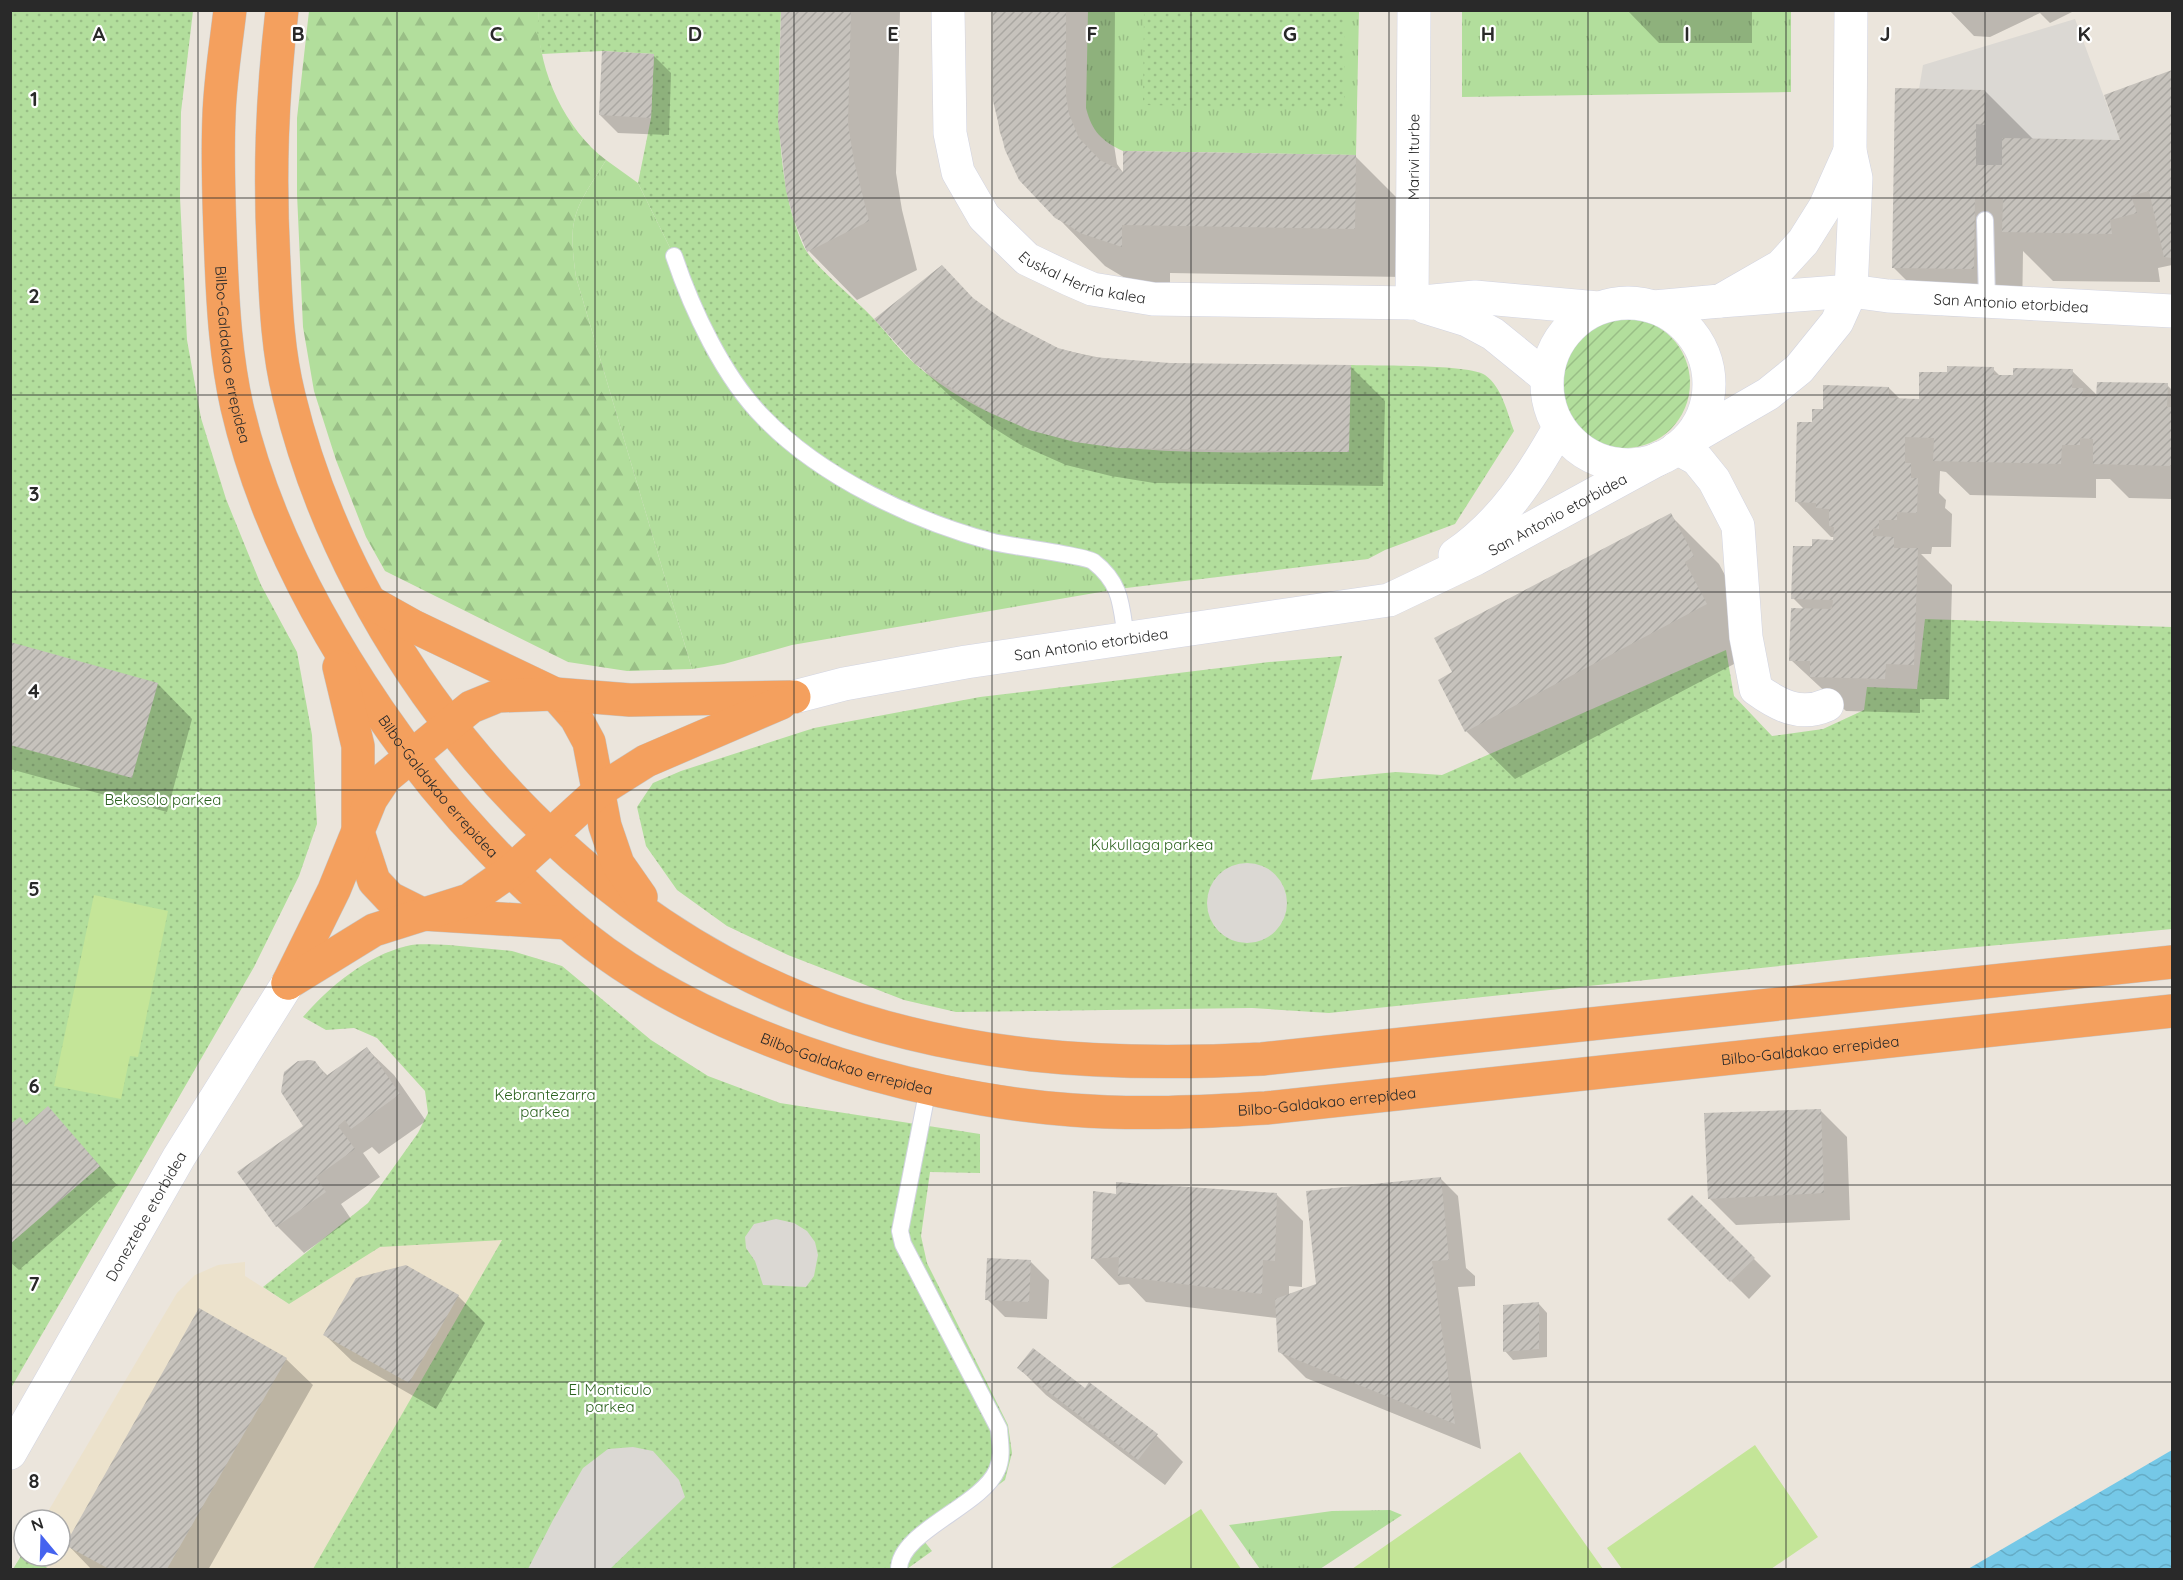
<svg xmlns="http://www.w3.org/2000/svg" width="2183" height="1580" font-family="Quicksand,sans-serif">
  <defs>
    <pattern id="grass-tufts" width="24" height="20" patternUnits="userSpaceOnUse" patternTransform="scale(1.5)"><rect width="24" height="20" fill="#b2de9c"/><path d="M3 7l-1-3M5 7V3M7 7l1-3M15 17l-1-3M17 17v-4M19 17l1-3" fill="none" stroke="#99be86"/></pattern>
    <pattern id="forest-firs" width="22" height="20" patternUnits="userSpaceOnUse" patternTransform="scale(1.5)"><rect width="22" height="20" fill="#b2de9c"/><path d="M5 1l3.5 6h-7zM16 11l3.5 6h-7z" fill="#99be86"/></pattern>
    <pattern id="park-dots" width="8" height="8" patternUnits="userSpaceOnUse" patternTransform="scale(1.5)"><rect width="8" height="8" fill="#b2de9c"/><path d="M2 2h.1M6 6h.1" fill="none" stroke="#99be86" stroke-width="1.8" stroke-linecap="round"/></pattern>
    <pattern id="garden-furrows" width="10" height="10" patternUnits="userSpaceOnUse" patternTransform="scale(1.5)"><rect width="10" height="10" fill="#b2de9c"/><path d="M-1 1l2-2M0 10L10 0M9 11l2-2" fill="none" stroke="#99be86"/></pattern>
    <pattern id="water-waves" width="16" height="10" patternUnits="userSpaceOnUse" patternTransform="scale(1.5)"><rect width="16" height="10" fill="#75c8e7"/><path d="M0 5q4-4 8 0t8 0" fill="none" stroke="#65acc6"/></pattern>
    <pattern id="building-hatch" width="6" height="6" patternUnits="userSpaceOnUse" patternTransform="scale(1.5)"><rect width="6" height="6" fill="#c6c2bc"/><path d="M-1 1l2-2M0 6l6-6M5 7l2-2" fill="none" stroke="#aaa7a2"/></pattern>
  </defs>
  <rect width="100%" height="100%" fill="#ebe5dc"/>
  <path fill="#ece2cc" d="M420,1240H502L316,1569H48L36,1556H60V1520H43L177,1293L195,1275L218,1265L245,1262V1276L289,1304L315,1282L380,1247Z"/>
  <path fill="url(#grass-tufts)" d="M1088,11H1359L1356,155L1123,151C1102,141 1092,132 1086,108Z
    M1462,11H1791V92L1462,97Z
    M606,160L638,183L674,256L1093,560L1118,589L792,645L724,664L692,669L576,277C567,216 575,210 606,160Z
    M1390,1510L1402,1515L1320,1569H1260L1229,1525L1332,1511Z"/>
  <path fill="url(#forest-firs)" d="M309,11H539C535,65 563,127 606,160C575,210 567,216 576,277L692,669L627,671L568,662L385,571L366,537L336,460L314,391L303,327L297,194V118Z"/>
  <path fill="url(#park-dots)" d="M11,11H193L181,112L180,197L187,340L201,418L226,499L261,585L297,652L312,735L317,824L299,876L254,967L11,1388Z
    M539,11H781C779,80 774,151 793,218C797,229 801,243 807,252C819,270 855,299 871,316C886,331 898,349 914,363C1036,471 1198,450 1348,452L1351,365C1374,366 1469,364 1485,375C1502,387 1507,412 1514,431L1455,524L1385,550L1368,559L1118,589L1093,560L942,526L811,456L717,356L674,256L638,183L651,118L654,54L602,51L542,54L537,31Z
    M1144,11L1345,13L1344,109L1143,105Z
    M1925,619L2172,627V929L1846,959L1329,1013L1252,1008L956,1012L904,1000L788,955L727,926L677,890L646,846L637,807L653,783L681,771L814,728L980,697L1269,662L1342,656L1311,780L1396,772L1442,775L1726,650L1734,696L1772,736L1823,729L1864,710L1867,687L1917,689Z
    M449,945L512,951L562,966L651,1040L708,1076L780,1103L980,1134V1173L930,1172L921,1236L927,1263L1008,1425L1012,1453L1005,1480L924,1541L932,1551L907,1569H313L502,1240L380,1247L289,1304L263,1287L368,1203L418,1133L428,1113L425,1091L377,1038L354,1028L326,1030L303,1017C330,986 366,956 407,946C420,943 436,945 449,945Z
    M24,1551V1556H36L48,1569H13Z"/>
  <path fill="url(#garden-furrows)" d="M1560 383a65 65 0 1 1 130 0a65 65 0 1 1-130 0Z"/>
  <path fill="#c4e598" d="M94,895L168,911L138,1057L130,1056L121,1099L54,1086Z
    M1755,1445L1818,1537L1771,1569H1622L1607,1548Z
    M1520,1452L1603,1569H1352Z
    M1201,1509L1241,1569H1109Z"/>
  <path fill="#dbd8d3" d="M2075,19L2120,140L2002,139V165H1976V124H1985V90L1919,89L1923,65Z
    M1207 903a40 40 0 1 1 80 0a40 40 0 1 1-80 0Z
    M776,1219L794,1223L807,1231L815,1242L818,1255L814,1276L806,1287L763,1285L755,1261L746,1248L745,1237L754,1224Z
    M633,1447L653,1451L679,1480L685,1497L610,1569H528L553,1520L583,1468L608,1449Z"/>
  <path fill="url(#water-waves)" d="M2172,1450V1569H1968Z"/>
  <path fill="#0003" d="M782,10H900L896,173L902,210L917,270L857,300L809,251L796,220Z
    M995,10H1115L1114,145L1117,164L1124,174L1355,156L1404,205L1403,277L1170,273V295L1130,281L1105,266L1020,179L1000,133L995,101Z
    M1627,10H1752V43H1659Z
    M1949,10H2076L2050,23L2040,13L1990,37L1974,36Z
    M653,55L671,73L669,135L618,133L600,115Z
    M2172,72V265L2158,268L2160,282L2053,281L2023,251L2022,317L1942,316L1893,267L1985,91L2034,140L2122,142L2106,96Z
    M977,303L1001,320L1058,349L1125,363L1350,366L1385,401L1383,486L1154,483L1111,476L1066,465L1021,445L992,427L952,398L916,363Z
    M1993,369L2000,376L2072,371L2098,396L2167,385L2172,390V499L2129,498L2110,479H2096V498L1970,495L1946,472L1940,471L1939,493L1946,500L1945,508L1952,514L1951,547H1932L1931,554H1921L1952,585L1949,699H1920V713L1846,711L1791,660L1805,610L1793,598L1813,547L1835,541V537H1831L1797,502L1813,424L1824,411L1889,388L1901,400L1920,401L1949,374Z
    M1670,515L1719,564L1741,605L1755,653L1515,779L1466,731L1454,673Z
    M10,643L158,684L192,719L167,812L10,769Z
    M367,1049L394,1075L426,1121L379,1154L372,1147L363,1153L380,1177L341,1204L351,1219L304,1253L277,1226L305,1127L314,1062L328,1076Z
    M48,1108L117,1185L19,1270L10,1262V1140Z
    M1820,1110L1847,1137L1850,1220L1736,1225L1709,1198Z
    M1440,1178L1458,1196L1466,1268L1475,1276V1286L1458,1287L1481,1449L1306,1378L1279,1351L1277,1318L1146,1302L1129,1284L1119,1285L1093,1258L1118,1195L1276,1194L1303,1221L1302,1287L1289,1286V1295L1317,1285Z
    M1692,1197L1771,1276L1749,1299L1669,1219Z
    M1031,1262L1049,1280L1047,1319L1005,1317L987,1299Z
    M458,1296L485,1323L436,1409L352,1361L325,1335Z
    M1539,1304L1547,1313V1357L1513,1360L1505,1351Z
    M286,1359L313,1385L208,1570H92L67,1544Z
    M1019,1368L1157,1436L1183,1462L1165,1485L1046,1395Z"/>
  <path fill="url(#building-hatch)" d="M781,10H851L848,124L854,161L869,221L807,252L794,221L786,191L781,147L778,122Z
    M993,10H1066V96L1069,114L1079,138L1100,160L1123,172V151L1356,155L1355,229L1122,225V247L1080,233L1068,225L1055,218L1019,180L1005,150L993,101Z
    M602,51L654,54L651,118L599,115Z
    M2172,70V258L2164,257L2149,191L2131,196L2137,213L2110,220L2112,234L2002,232L2003,198L1975,197L1974,269L1892,268L1895,88L1985,90V125L1976,124V165H2002V138L2120,140L2104,95Z
    M942,265L973,298L1002,319L1058,348L1092,357L1170,363L1351,365L1349,452L1118,448L1075,442L1029,430L985,410L915,364L874,319Z
    M1947,366L1994,367V375H2013V368L2073,369L2072,388H2083L2082,397H2096L2097,382L2168,383L2167,407H2172V466L2093,464V439L2080,438V445H2062L2061,464L1933,461L1934,438L1905,437V463H1911V478H1918L1917,513L1897,512V520H1879V529L1873,528V536L1894,537V548H1918L1914,665L1886,664L1885,679L1810,677V661H1789L1791,608L1832,609L1833,600L1791,599L1793,546H1812V539L1833,540L1834,527L1829,526V509L1816,508V503L1795,502L1797,422H1812V409H1823V385L1889,387V398L1919,399V372H1947Z
    M1671,513L1694,556L1685,562L1707,604L1465,732L1438,680L1452,672L1434,638Z
    M10,642L158,683L132,778L10,745Z
    M367,1047L400,1094L351,1129L345,1120L338,1126L355,1149L316,1177L326,1192L276,1227L237,1172L303,1126L281,1092L284,1072L298,1061L310,1060L315,1061L326,1076Z
    M48,1106L100,1166L10,1244V1124L20,1117L26,1125Z
    M1821,1109L1824,1193L1708,1199L1704,1113Z
    M1441,1177L1449,1260L1432,1261L1455,1424L1278,1352L1275,1299L1316,1284L1306,1191Z
    M1116,1182L1277,1193L1275,1261L1263,1260L1262,1294L1118,1276L1119,1257L1091,1259L1093,1191L1116,1194Z
    M1692,1195L1755,1258L1730,1282L1667,1219Z
    M987,1258L1031,1260L1029,1302L985,1300Z
    M406,1265L459,1295L409,1383L323,1335L356,1278Z
    M1539,1302V1349L1503,1352V1305Z
    M199,1308L287,1358L167,1569H109L65,1545Z
    M1033,1348L1085,1388L1089,1382L1158,1434L1138,1460L1017,1368Z"/>
  <g fill="none" stroke-linecap="round" stroke-linejoin="round">
    <defs>
      <path id="lane" d="M1985,220L1987,300
        M674,256C692,310 724,378 764,418C821,477 914,521 993,542C1009,546 1087,556 1094,562C1122,584 1121,606 1126,638
        M899,1570C898,1532 982,1506 997,1470C1003,1457 1000,1443 999,1429L903,1244L900,1231L928,1088"/>
      <g id="street">
        <path id="s1" d="M948,10L950,133L958,172L984,217L1027,259L1069,279L1092,289L1153,299L1412,303L1475,297L1598,308"/>
        <path id="s2" d="M1720,301L1851,291L1888,296L2172,311"/>
        <path id="s3" d="M1412,303L1414,10"/>
        <circle cx="1628" cy="384" r="81"/>
        <path d="M1425,307L1467,320L1493,334L1546,377"/>
        <path d="M1654,307L1720,301L1781,266L1803,242L1825,207L1850,151"/>
        <path d="M1685,442L1768,394L1799,369L1837,322L1851,291L1856,178L1850,151L1851,10"/>
        <path d="M1677,448L1697,459L1714,480L1738,526L1746,637L1756,689C1778,705 1800,717 1827,705"/>
        <path d="M1455,555C1502,523 1532,476 1559,428"/>
        <path id="s4" d="M794,697L844,684L966,662L1389,600L1475,559L1660,458"/>
        <path id="s5" d="M10,1453L179,1157L288,983"/>
      </g>
      <g id="highway">
        <path id="s6" d="M230,10C226,45 220,81 219,116C217,163 219,210 221,258C223,308 226,358 237,407C262,515 316,619 378,710C431,788 495,859 565,921C691,1032 908,1098 1072,1110C1137,1115 1201,1112 1266,1108L2172,1011"/>
        <path d="M282,10C272,98 269,174 274,263C276,308 278,352 289,396C351,655 558,904 807,1001C955,1059 1105,1067 1262,1059L2172,962"/>
        <path d="M372,603L413,626L555,694L576,718L589,742L605,826L618,864L641,897"/>
        <path d="M339,667L358,746V832L374,881L390,898L422,914L567,923"/>
        <path d="M288,983L334,890L371,799L385,778L471,707L498,696L555,694L630,700L794,697"/>
        <path d="M288,983L374,930L469,900L512,870L600,790L646,761L781,703"/>
      </g>
    </defs>
    <use href="#lane" stroke="#d2d4e1" stroke-width="18"/>
    <use href="#street" stroke="#d2d4e1" stroke-width="34"/>
    <use href="#highway" stroke="#c7c7c7" stroke-width="34"/>
    <use href="#lane" stroke="#fff" stroke-width="16"/>
    <use href="#street" stroke="#fff" stroke-width="33"/>
    <use href="#highway" stroke="#f4a05e" stroke-width="33"/>
  </g>
  <path fill="none" stroke="#292929" stroke-width="1.5" stroke-opacity="0.55" d="M198,10V1570M397,10V1570M595,10V1570M794,10V1570M992,10V1570M1191,10V1570M1389,10V1570M1588,10V1570M1786,10V1570M1985,10V1570M10,198H2172M10,395H2172M10,592H2172M10,790H2172M10,987H2172M10,1185H2172M10,1382H2172"/>
  <g text-anchor="middle" dominant-baseline="central" stroke-width="4.5" stroke-linejoin="round" paint-order="stroke">
    <g font-size="15" fill="#292929" stroke="#fff">
      <text stroke="none"><textPath href="#s3" startOffset="146">Marivi Iturbe</textPath></text>
      <text stroke="none"><textPath href="#s1" startOffset="334">Euskal Herria kalea</textPath></text>
      <text stroke="none"><textPath href="#s2" startOffset="292">San Antonio etorbidea</textPath></text>
      <text stroke="none"><textPath href="#s6" startOffset="346">Bilbo-Galdakao errepidea</textPath></text>
      <text stroke="none"><textPath href="#s4" startOffset="792">San Antonio etorbidea</textPath></text>
      <text stroke="none"><textPath href="#s4" startOffset="302">San Antonio etorbidea</textPath></text>
      <text stroke="none"><textPath href="#s6" startOffset="832">Bilbo-Galdakao errepidea</textPath></text>
      <text stroke="none"><textPath href="#s6" startOffset="2308">Bilbo-Galdakao errepidea</textPath></text>
      <text stroke="none"><textPath href="#s6" startOffset="1336">Bilbo-Galdakao errepidea</textPath></text>
      <text stroke="none"><textPath href="#s6" startOffset="1822">Bilbo-Galdakao errepidea</textPath></text>
      <text stroke="none"><textPath href="#s5" startOffset="273">Doneztebe etorbidea</textPath></text>
    </g>
    <g font-size="15" fill="#2b621e" stroke="#fff">
      <text x="163" y="799">Bekosolo parkea</text>
      <text x="1152" y="844">Kukullaga parkea</text>
      <text x="545" y="1094">Kebrantezarra<tspan x="545" dy="17">parkea</tspan></text>
      <text x="610" y="1389">El Monticulo<tspan x="610" dy="17">parkea</tspan></text>
    </g>
  </g>
  <g font-size="20" text-anchor="middle" font-weight="bold" fill="#292929" stroke="#fff" stroke-width="4.5" stroke-linejoin="round" paint-order="stroke">
    <text x="99" y="41">A</text>
    <text x="298" y="41">B</text>
    <text x="496" y="41">C</text>
    <text x="695" y="41">D</text>
    <text x="893" y="41">E</text>
    <text x="1092" y="41">F</text>
    <text x="1290" y="41">G</text>
    <text x="1488" y="41">H</text>
    <text x="1687" y="41">I</text>
    <text x="1885" y="41">J</text>
    <text x="2084" y="41">K</text>
    <text x="34" y="106">1</text>
    <text x="34" y="303">2</text>
    <text x="34" y="501">3</text>
    <text x="34" y="698">4</text>
    <text x="34" y="896">5</text>
    <text x="34" y="1093">6</text>
    <text x="34" y="1291">7</text>
    <text x="34" y="1488">8</text>
  </g>
  <rect width="2183" height="1580" fill="none" stroke="#292929" stroke-width="24"/>
  <g transform="translate(42 1538) rotate(341)"><circle r="28" fill="#ffffff" stroke="#a9a9a9" stroke-width="1.5"/>
  <path d="M0-4.5L10 22L0 15L-10 22Z" fill="#4563ef"/>
  <text y="-9" font-size="16" font-weight="bold" text-anchor="middle" fill="#292929">N</text>
  </g>
</svg>
